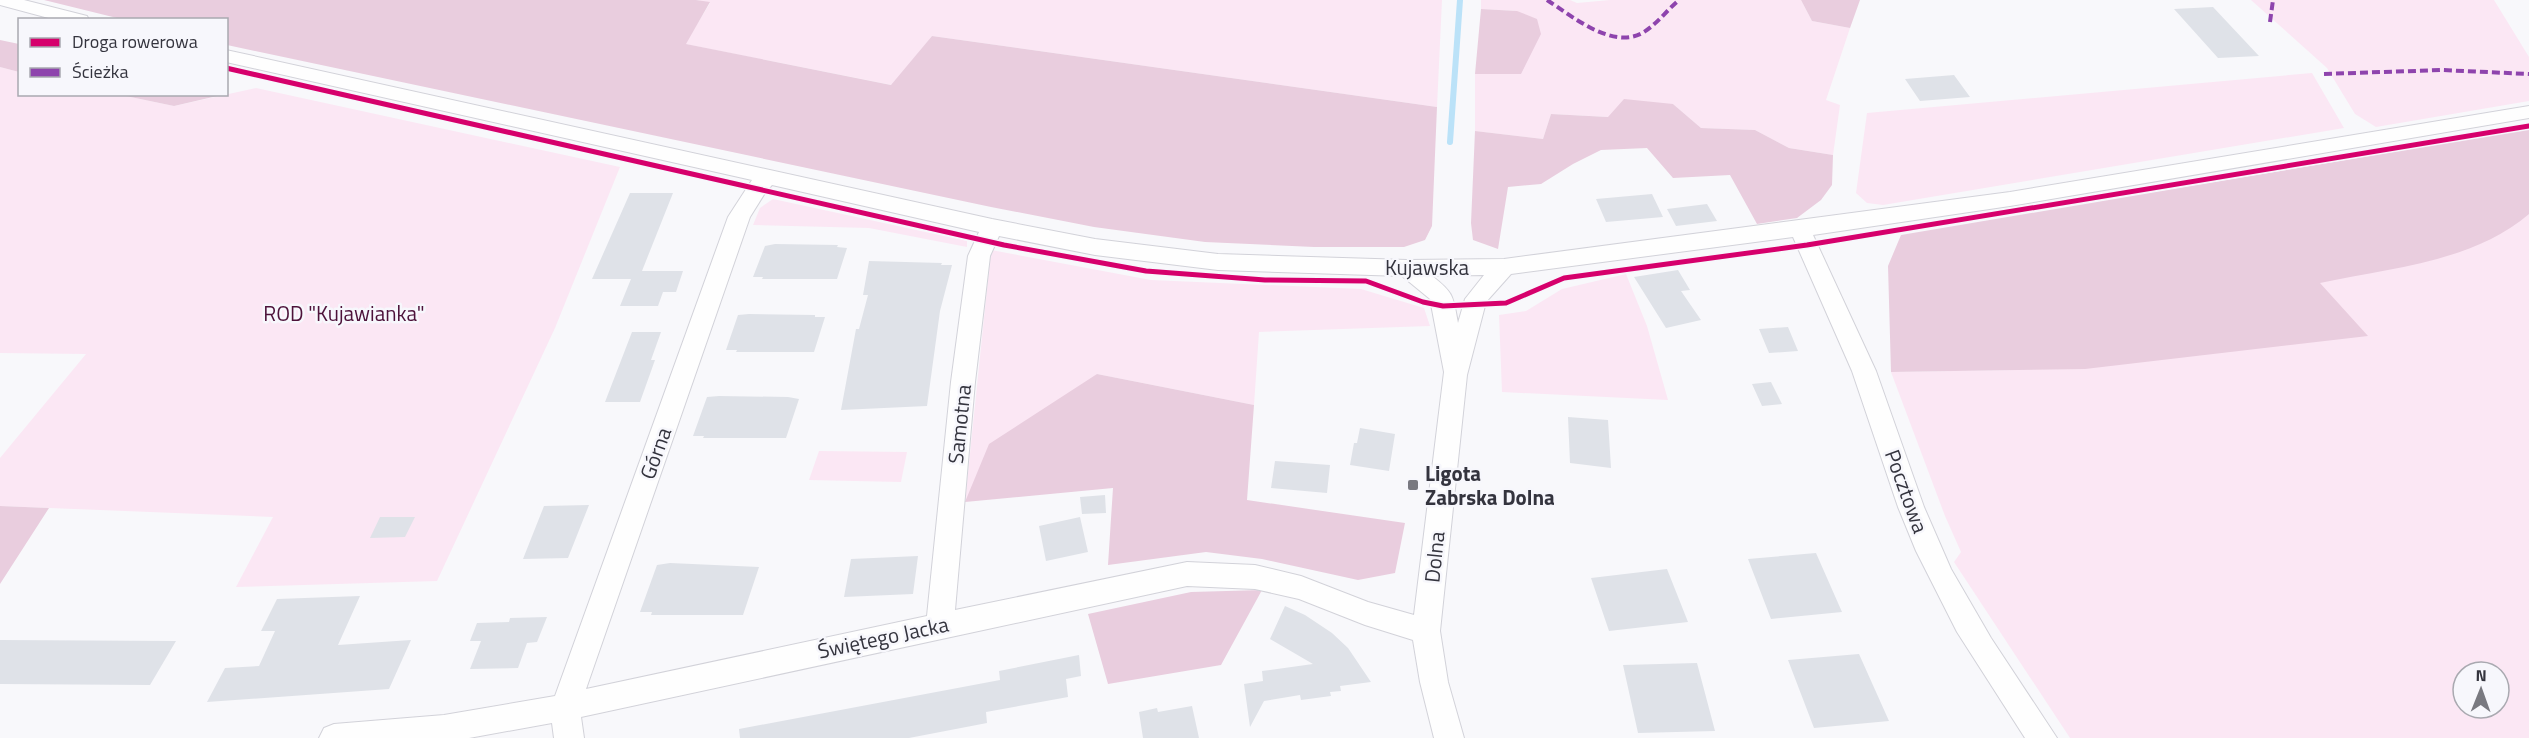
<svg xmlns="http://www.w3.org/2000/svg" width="2529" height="738" font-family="'Titillium Web',sans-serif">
  <rect width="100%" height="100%" fill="#f8f8fb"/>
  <path fill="#fbe7f4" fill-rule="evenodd" d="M696,0H1442L1437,107L932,36L892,85L685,44L710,3Z
    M1481,0H1570L1577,3L1610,0H1801L1812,21L1850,28L1826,100L1840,105L1833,155L1789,148L1755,130L1701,128L1673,104L1609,117L1551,114L1543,139L1475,131V74H1521L1517,11L1481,9Z
    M2251,0H2494L2529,57V101L2376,127L2355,114L2327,68Z
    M0,67L19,72L20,94L121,95L174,106L256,88L620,167L555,328L437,581L236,587L273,517L0,506V458L86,354L0,353Z
    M2312,73L2344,128L1883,205L1867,203L1856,193L1867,113Z
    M2529,140V738H2070L1954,562L1961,552L1945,516L1891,372L2015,370ZM2463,672H2499V708H2463Z
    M773,199L967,241V247L869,228L753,225L760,208Z
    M991,250L1151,280L1361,289L1424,308L1430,326L1259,332L1254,405L1097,374L965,502Z
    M1626,274L1647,326L1668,400L1502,392L1499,315L1526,311L1562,289Z
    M819,451L907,452L901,482L809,480Z"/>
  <path fill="#e9cdde" d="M44,0H696L710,2L686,44L891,85L932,36L1437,107L1432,226L1425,240L1404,247H1314L1205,242L1094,227L991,207L227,45L226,20L121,19Z
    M1801,0H1860L1850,28L1812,21Z
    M1481,9L1517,11L1537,19L1541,34L1521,74H1475Z
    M0,40L19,44V72L0,67Z
    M226,94L174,106L121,95L122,94Z
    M1624,99L1673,104L1701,128L1755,130L1789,148L1833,155L1832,185L1821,200L1797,218L1757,224L1730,175L1673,178L1647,148L1601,150L1573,164L1541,184L1508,187L1498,249L1473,240L1471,223L1475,131L1543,139L1551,114L1608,117Z
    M2529,129V214C2473,262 2390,268 2320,283L2368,336L2085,369L1891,372L1888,266L1901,235Z
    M1097,374L1254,405L1247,500L1405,523L1395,573L1358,580L1262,559L1206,552L1108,565L1113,488L965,502L989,444Z
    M0,506L49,508L0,584Z
    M1262,590L1221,665L1108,684L1088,614L1191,592Z"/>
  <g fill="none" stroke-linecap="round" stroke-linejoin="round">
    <path stroke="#bbe2f8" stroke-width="6" d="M1450,142L1460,0"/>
  </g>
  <path fill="#dfe2e8" d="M2213,7L2259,56L2218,58L2174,9Z
    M1954,75L1970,97L1920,101L1905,79Z
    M630,193H673L642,271H683L676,292H663L658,306H620L631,279H592Z
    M1652,194L1663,217L1606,222L1596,199Z
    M1707,204L1717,221L1676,226L1667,209Z
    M775,244L838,245L837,247L847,248L837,279H762L763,277H753L765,246Z
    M869,261L942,263L941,265H952L940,311L927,406L841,410L856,329H859L868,295H863Z
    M1678,270L1690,290L1681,291L1701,320L1666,328L1634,277Z
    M749,314L815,315V317H825L814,352H736L737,350H726L738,315Z
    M1788,327L1798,351L1769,353L1759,329Z
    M632,332H661L651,360H655L640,402H605Z
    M1771,382L1782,404L1762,406L1752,384Z
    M719,396L788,397L799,399L786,438H703L704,436H693L707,397Z
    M1568,417L1608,420L1611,468L1570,463Z
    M1360,428L1395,434L1389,471L1350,465L1354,443H1357Z
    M1275,461L1330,465L1327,493L1271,488Z
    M1105,495L1106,513L1082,514L1080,497Z
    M589,505L568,558L523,559L544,506Z
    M380,517H415L405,537L370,538Z
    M1080,517L1088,552L1046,561L1039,526Z
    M1816,553L1842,612L1771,619L1748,559Z
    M918,556L913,594L844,597L851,559Z
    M670,563L759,567L743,615H651L652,612H640L657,565Z
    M1667,569L1688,622L1609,631L1591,578Z
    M360,596L338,645L411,640L389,689L207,702L225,668L259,666L275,631H261L277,599Z
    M1285,606L1305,615L1332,633L1348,648L1371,682L1340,686L1341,691L1330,692L1331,696L1301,700L1300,695L1264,701L1250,727L1244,684L1263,681L1262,671L1313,664L1270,639Z
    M547,617L537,642L527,643L518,668L470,669L481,641H470L477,623L509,622L510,618Z
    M0,640L176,641L150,685L0,684Z
    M1859,654L1889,721L1814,728L1788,660Z
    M1079,655L1081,676L1066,679L1068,697L986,712L987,723L909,738H740L739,729L1000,680L999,671Z
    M1697,663L1715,731L1638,733L1623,665Z
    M1192,706L1199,738H1143L1139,712L1157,708L1158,712Z"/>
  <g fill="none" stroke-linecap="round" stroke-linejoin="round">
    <defs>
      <path id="minor" d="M0,0H24L87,16L89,20H56L0,5Z
        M226,50L992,219L1095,239L1218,254L1407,260L1504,259L2010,192L2529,106V118L2010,206L1813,235L1876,371L1924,507L1951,569L1991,638L2057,738H2025L1957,632L1916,551L1898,507L1852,371L1793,237L1511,274L1486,302L1467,375L1440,631L1448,682L1464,738H1434L1420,682L1413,640L1365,625L1299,599L1255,589L1187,586L581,717L584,738H554L552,723L469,738H319L324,728L334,724L444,715L555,696L728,217L752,180L226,62ZM772,185L979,232L968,256L951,382L927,616L586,689L750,217L765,193ZM999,236L1095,255L1218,270L1402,276L1430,299L1444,372L1414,615L1368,602L1301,576L1255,565L1187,562L955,610L975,382L990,256ZM1484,275L1465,299L1458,323C1453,296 1454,293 1432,276Z"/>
    </defs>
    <use href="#minor" stroke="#d2d2d9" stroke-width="2"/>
    <use href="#minor" fill="#fefefe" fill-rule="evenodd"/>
    <path stroke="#8e44ad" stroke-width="4" stroke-dasharray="8 4" stroke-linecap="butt" d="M1547,0C1572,16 1613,51 1644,32C1658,23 1667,10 1679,0
      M2270,22L2273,0
      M2324,74L2442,70L2529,74"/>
    <defs>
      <path id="cycleway" d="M226,68L1004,245L1146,271L1265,280L1366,281L1423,302L1443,306L1506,303L1564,278L1807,245L2529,126"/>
    </defs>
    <use href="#cycleway" stroke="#f7f7fc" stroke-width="8"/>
    <use href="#cycleway" stroke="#d6006c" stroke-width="5"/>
  </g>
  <rect fill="#797980" stroke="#f7f7fc" stroke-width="2" x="1407" y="479" width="12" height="12" rx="3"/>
  <g text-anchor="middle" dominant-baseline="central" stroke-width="5" stroke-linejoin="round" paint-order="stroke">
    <g font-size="21" fill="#34343e" stroke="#f7f7fc">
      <text x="1427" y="267">Kujawska</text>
      <text transform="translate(959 424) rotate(-84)">Samotna</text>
      <text transform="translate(655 453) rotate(-70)">Górna</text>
      <text transform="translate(1907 491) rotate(70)">Pocztowa</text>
      <text transform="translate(1434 557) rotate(-84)">Dolna</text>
      <text transform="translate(883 637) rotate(-12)">Świętego Jacka</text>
    </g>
    <g font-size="21" fill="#4d123a" stroke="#f7f7fc">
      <text x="344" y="313">ROD "Kujawianka"</text>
    </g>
    <g font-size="21" font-weight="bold" fill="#34343e" stroke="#f7f7fc" text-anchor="start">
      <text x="1425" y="473">Ligota<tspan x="1425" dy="24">Zabrska Dolna</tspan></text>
    </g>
  </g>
  <rect x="18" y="18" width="210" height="78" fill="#f7f7fc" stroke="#a9a9b0" stroke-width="1.5"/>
  <rect x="30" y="38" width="30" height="9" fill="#d6006c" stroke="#a9a9b0" stroke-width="1.5"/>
  <text x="72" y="48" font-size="18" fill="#34343e">Droga rowerowa</text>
  <rect x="30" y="68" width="30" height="9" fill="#8e44ad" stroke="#a9a9b0" stroke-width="1.5"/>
  <text x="72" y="78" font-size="18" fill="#34343e">Ścieżka</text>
  <g transform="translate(2481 690) rotate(1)"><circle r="28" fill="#f7f7fc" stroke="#a9a9b0" stroke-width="1.5"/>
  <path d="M0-4.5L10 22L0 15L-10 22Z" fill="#797980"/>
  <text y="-9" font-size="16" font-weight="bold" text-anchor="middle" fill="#34343e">N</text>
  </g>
</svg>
